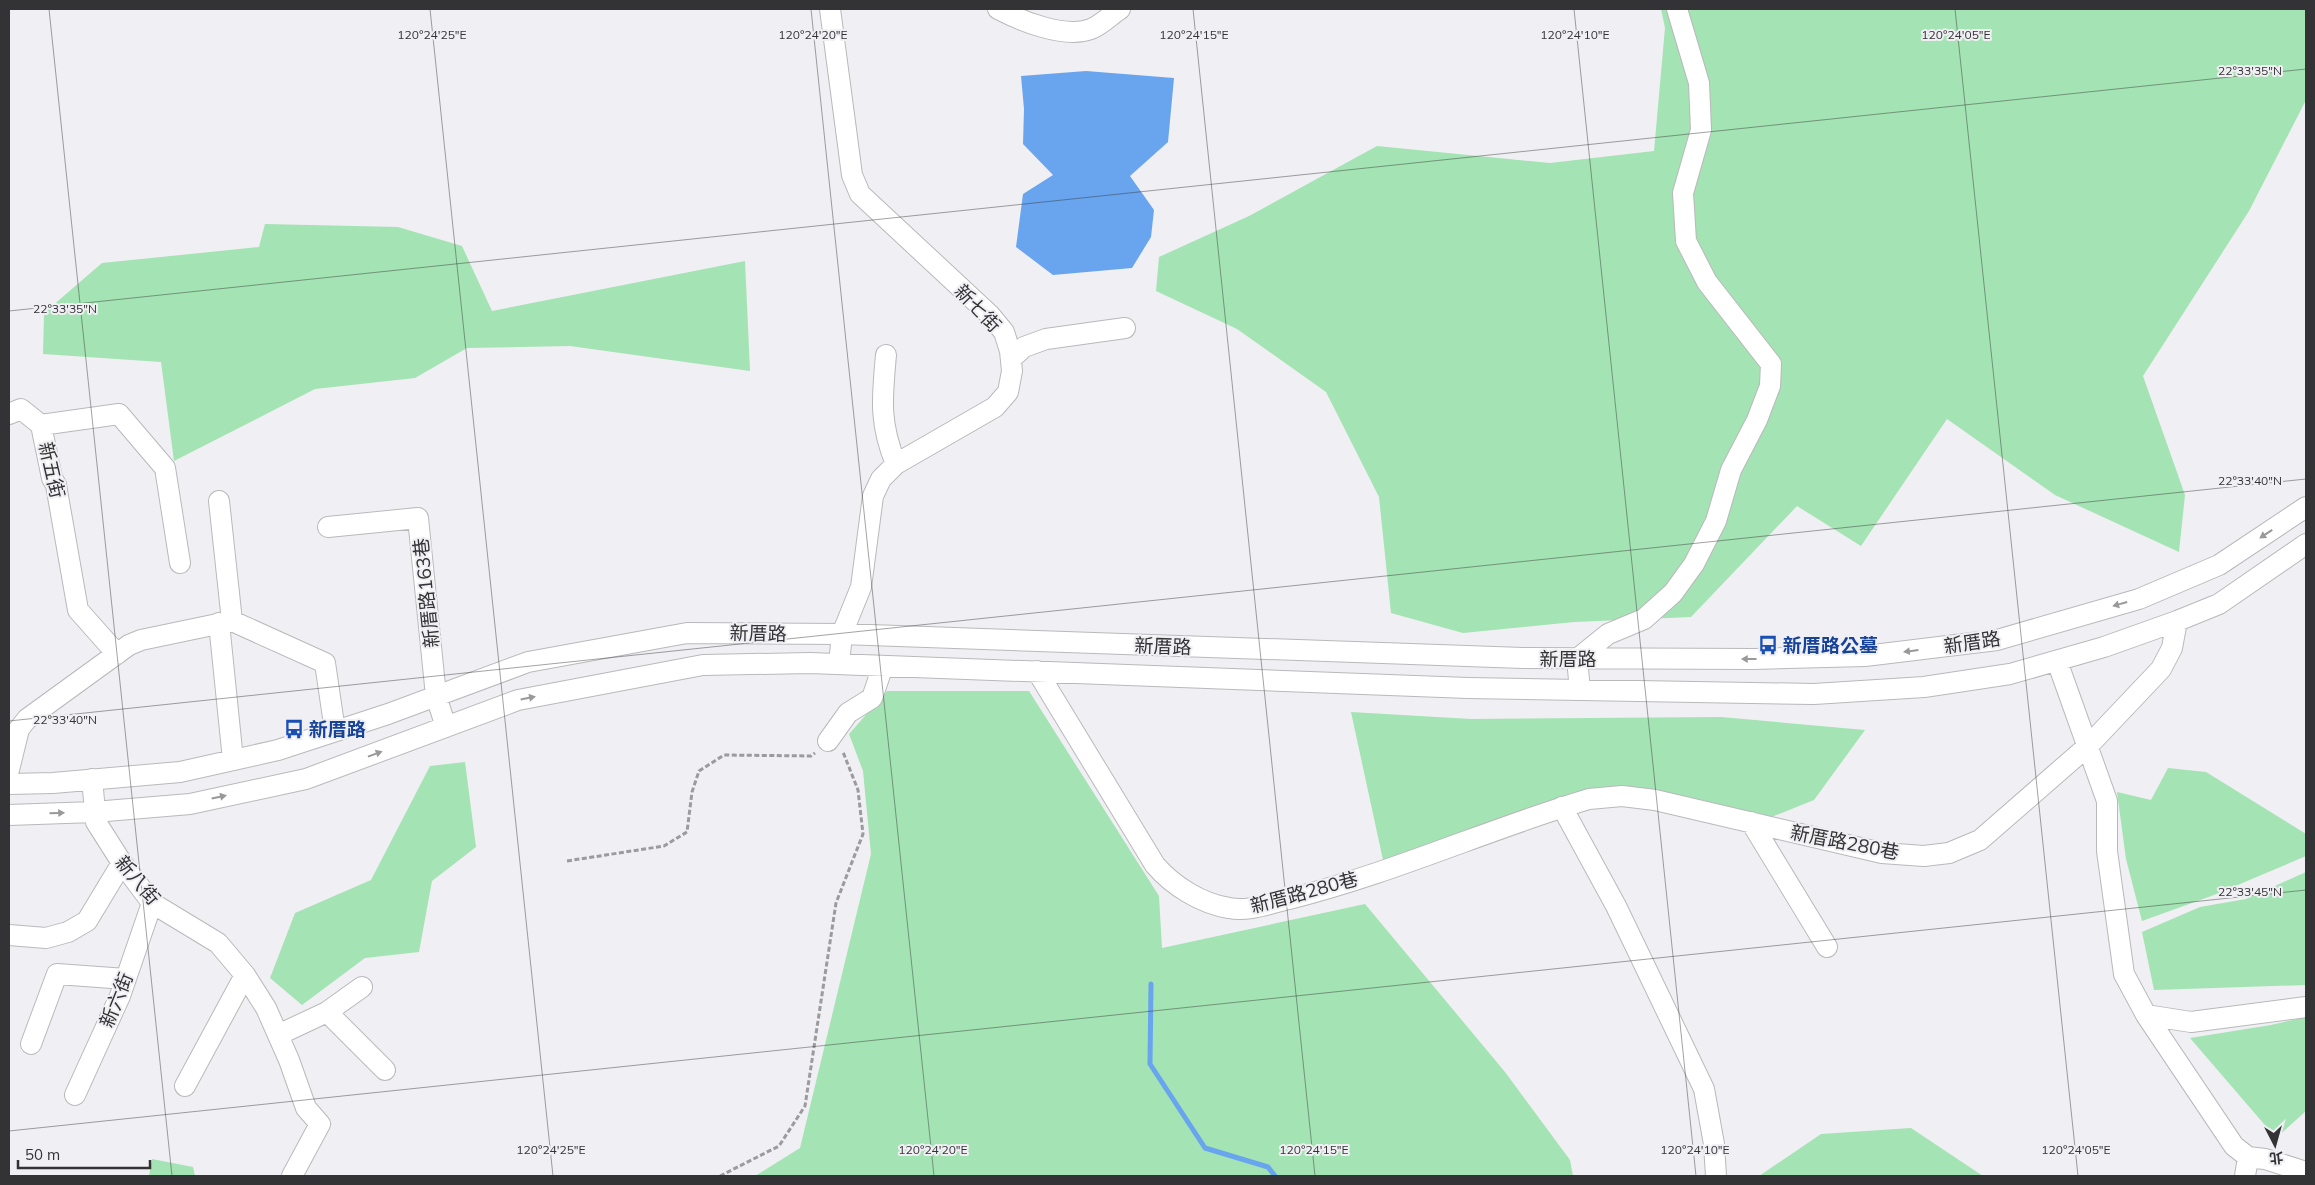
<svg xmlns="http://www.w3.org/2000/svg" width="2315" height="1185" font-family="Mulish,'Noto Sans TC',sans-serif">
  <rect width="100%" height="100%" fill="#f0eff3"/>
  <path fill="#a4e3b3" d="M1661,9H2305L2306,100L2249,211L2143,376L2185,495L2179,552L2055,495L1947,419L1861,546L1797,506L1691,617L1574,622L1463,633L1391,613L1379,497L1326,392L1237,329L1156,291L1159,257L1249,216L1377,146L1550,163L1654,151L1665,28Z
    M265,224L398,227L462,246L492,311L745,261L750,371L570,346L467,348L415,378L315,389L174,461L161,362L43,354L44,313L102,263L259,247Z
    M887,691H1029L1159,896L1162,948L1365,904L1505,1072L1570,1160L1573,1176H755L800,1148L871,854L863,771L849,734Z
    M1351,712L1471,719L1721,717L1865,730L1814,800L1764,820L1581,796L1383,860Z
    M465,762L476,847L432,881L419,952L365,958L302,1005L270,978L295,913L371,880L430,766Z
    M2168,768L2206,772L2306,834V856L2214,895L2142,921L2126,859L2117,792L2151,800Z
    M2306,872V985L2154,990L2142,932L2200,907L2246,899Z
    M2306,1017V1111L2276,1138L2190,1038L2271,1025Z
    M1911,1128L1983,1176H1759L1821,1134Z
    M152,1159L193,1167L195,1176H149Z"/>
  <path fill="#69a5ee" d="M1086,71L1174,78L1168,142L1130,176L1154,210L1151,237L1132,268L1053,275L1016,247L1023,194L1053,175L1023,144L1024,109L1021,76Z"/>
  <g fill="none" stroke-linecap="round" stroke-linejoin="round">
    <path stroke="#69a5ee" stroke-width="5" d="M1151,984L1150,1064L1205,1148L1268,1167L1275,1176"/>
    <defs>
      <path id="minor" d="M830,9L852,175L860,194L990,315L1004,332L1010,351L1012,371L1008,392L995,407L896,464L881,479L873,496L861,587L842,634L839,664
        M998,9C1021,21 1065,39 1091,29C1101,25 1111,15 1120,9
        M886,355C882,398 879,423 896,464
        M1011,359L1024,347L1046,339L1125,328
        M9,414L21,409L41,425
        M41,425L52,478L56,485L78,610L117,654
        M41,425L119,414L165,468L180,563
        M219,501L232,621
        M328,527L418,518L436,696L446,727
        M232,621L325,663L335,731
        M219,623L233,760
        M2057,661L2107,801V851L2124,974L2146,1015L2191,1022L2306,1007
        M1037,671L1155,865C1173,886 1202,904 1229,908C1249,912 1270,903 1289,899C1390,874 1489,829 1589,799L1622,796L1655,800L1882,853L1924,856L1949,853L1980,840L2089,745L2161,669L2172,648L2177,621
        M1580,690L1577,659L1608,634L1644,619L1673,593L1694,564L1716,521L1731,470L1757,420L1770,386L1771,364L1707,282L1686,241L1683,193L1701,130L1699,83L1677,9
        M828,741L848,713L872,698L883,666
        M9,770L19,729L27,719L129,645L141,640L232,621
        M92,779L96,822L122,863L152,903L218,943L245,975L266,1008L289,1060L306,1108L320,1124L292,1176
        M9,784L53,783L180,772L278,750L388,714L528,662L687,633L842,634L1523,658L1754,659L1865,656L1997,640L2139,599L2219,565L2306,507
        M1562,807L1616,906L1704,1089L1714,1144L1716,1176
        M9,815L94,812L190,804L306,779L518,700L703,665L810,663L1468,688L1814,694L1924,687L2010,674L2104,647L2177,621L2219,604L2306,544
        M1751,822L1827,947
        M9,935L46,938L68,932L87,921L122,863
        M327,1012L385,1070
        M2146,1015L2234,1146L2248,1157L2265,1159L2306,1172
        M278,1035L327,1012L362,987
        M31,1044L57,974L126,979
        M185,1086L245,975
        M75,1095L120,996L152,903
        M2245,1176L2248,1157"/>
    </defs>
    <use href="#minor" stroke="#b9b9bc" stroke-width="22"/>
    <path stroke="#9b9a9d" stroke-width="3" stroke-dasharray="5 2.5" stroke-linecap="butt" d="M567,861L664,846L687,832L692,792L699,771L724,755L811,756L815,753
      M720,1176L779,1146L805,1106L836,903L863,834L858,790L843,752"/>
    <use href="#minor" stroke="#fff" stroke-width="20"/>
  </g>
  <defs><path id="oneway-solid" d="M-6-.8H1V-3.2L6.5 0L1 3.2V.8H-6Z" transform="scale(1.25)"/></defs>
  <g fill="#99989a">
    <use href="#oneway-solid" transform="translate(2266 534) rotate(147)"/>
    <use href="#oneway-solid" transform="translate(2120 604) rotate(164)"/>
    <use href="#oneway-solid" transform="translate(1911 651) rotate(173)"/>
    <use href="#oneway-solid" transform="translate(1749 659) rotate(180)"/>
    <use href="#oneway-solid" transform="translate(528 698) rotate(-11)"/>
    <use href="#oneway-solid" transform="translate(375 754) rotate(-20)"/>
    <use href="#oneway-solid" transform="translate(219 797) rotate(-12)"/>
    <use href="#oneway-solid" transform="translate(57 813) rotate(-2)"/>
  </g>
  <path fill="none" stroke="#333234" stroke-width="1" stroke-opacity="0.45" d="M49,9L172,1176M430,9L553,1176M811,9L934,1176M1193,9L1315,1176M1574,9L1696,1176M1955,9L2078,1176M9,311L2306,69M9,721L2306,479M9,1131L2306,890"/>
  <defs>
    <symbol id="bus-bare" viewBox="-9 -9 18 18"><path d="M-5-6H5V4H4V6H2V4H-2V6H-4V4H-5ZM-3.5-4V0h7V-4ZM-3.5 1.2v1.5H-2V1.2ZM2 1.2v1.5H3.5V1.2Z" fill="#1a4fb4" stroke="#f0eff3" stroke-width="2.5" paint-order="stroke"/></symbol>
  </defs>
  <g fill-rule="evenodd">
    <use href="#bus-bare" x="1754" y="631" width="28" height="28"/>
    <use href="#bus-bare" x="280" y="715" width="28" height="28"/>
  </g>
  <g text-anchor="middle" dominant-baseline="central" stroke-width="4" stroke-linejoin="round" paint-order="stroke">
    <g font-size="19" fill="#333234" stroke="#f0eff3">
      <text transform="translate(978 308) rotate(46)">新七街</text>
      <text transform="translate(52 470) rotate(77)">新五街</text>
      <text transform="translate(426 593) rotate(-96)">新厝路163巷</text>
      <text transform="translate(758 633) rotate(1)">新厝路</text>
      <text transform="translate(1972 642) rotate(-9)">新厝路</text>
      <text transform="translate(1163 646) rotate(2)">新厝路</text>
      <text x="1568" y="659">新厝路</text>
      <text transform="translate(1845 842) rotate(11)">新厝路280巷</text>
      <text transform="translate(138 880) rotate(50)">新八街</text>
      <text transform="translate(1304 892) rotate(-15)">新厝路280巷</text>
      <text transform="translate(116 1000) rotate(-68)">新六街</text>
    </g>
    <g font-size="19" font-weight="bold" fill="#164399" stroke="#f0eff3" text-anchor="start">
      <text x="1783" y="645">新厝路公墓</text>
      <text x="309" y="729">新厝路</text>
    </g>
  </g>
  <g font-size="12" text-anchor="middle" fill="#333234" stroke="#f0eff3" stroke-width="4" stroke-linejoin="round" paint-order="stroke">
    <text x="432" y="39">120°24'25"E</text>
    <text x="813" y="39">120°24'20"E</text>
    <text x="1194" y="39">120°24'15"E</text>
    <text x="1575" y="39">120°24'10"E</text>
    <text x="1956" y="39">120°24'05"E</text>
    <text x="2250" y="75">22°33'35"N</text>
    <text x="65" y="313">22°33'35"N</text>
    <text x="2250" y="485">22°33'40"N</text>
    <text x="65" y="724">22°33'40"N</text>
    <text x="2250" y="896">22°33'45"N</text>
    <text x="551" y="1154">120°24'25"E</text>
    <text x="933" y="1154">120°24'20"E</text>
    <text x="1314" y="1154">120°24'15"E</text>
    <text x="1695" y="1154">120°24'10"E</text>
    <text x="2076" y="1154">120°24'05"E</text>
  </g>
  <rect width="2315" height="1185" fill="none" stroke="#333234" stroke-width="20"/>
  <g transform="translate(2275 1145) rotate(174)" stroke="#f0eff3" stroke-width="4" paint-order="stroke">
  <path d="M0-4L9 19L0 12L-9 19Z" fill="#333234"/>
  <text y="-8" font-size="14" font-weight="bold" text-anchor="middle" fill="#333234">北</text>
  </g>
  <path d="M18 1160v8h132v-8" fill="none" stroke="#333234" stroke-width="2.5"/>
  <text x="25" y="1160" font-size="15" fill="#333234" stroke="#f0eff3" stroke-width="4" paint-order="stroke">50 m</text>
</svg>
